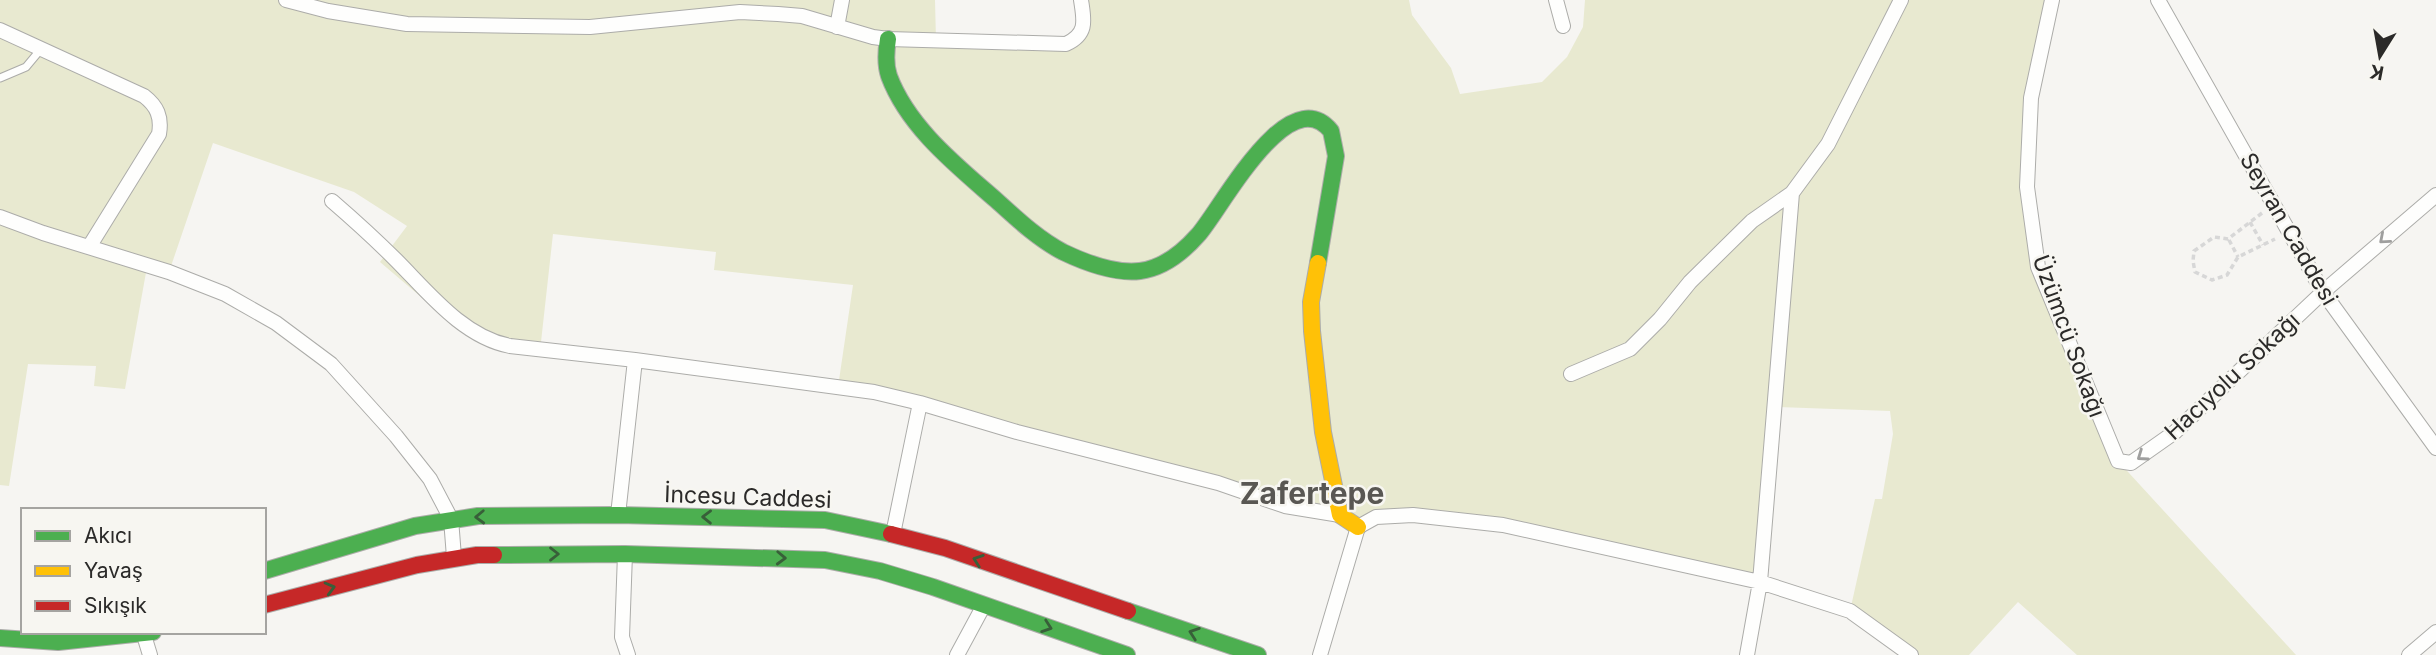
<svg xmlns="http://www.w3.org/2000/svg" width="2436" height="655" font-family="Inter,sans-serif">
  <rect width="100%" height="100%" fill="#f6f5f2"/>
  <path fill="#e8e9d0" d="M0,0H935L936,40H1074L1081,0H1409L1412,15L1451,68L1460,94L1542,82L1567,57L1583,27L1585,0H2052L2031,98L2027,187L2038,267L2118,461L2296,655H2077L2018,602L1969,655H1911L1850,611L1875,499H1882L1893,434L1890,411L1775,407L1760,582L1503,525L1413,515L1358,527L838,387L853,285L714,270L716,252L553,234L541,342L468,337L380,262L407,226L354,192L213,143L169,272L147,267L125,389L94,386L96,366L28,364L9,486L0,485Z"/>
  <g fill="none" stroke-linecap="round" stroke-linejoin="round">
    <defs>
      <path id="lane" d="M0,78L26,67L41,49"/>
      <path id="street" d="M286,0L328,11L407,24L590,27L740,12L778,14L802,16L873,37L888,39L1066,44C1088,34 1084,20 1081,0
        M1556,0L1563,26
        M2052,0L2031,98L2027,187L2038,267L2118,461L2131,463L2175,432L2323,292L2436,195
        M2158,0L2323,292L2436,448
        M837,27L842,0
        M0,30L144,96C157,106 162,117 159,134L89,247
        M332,201C354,220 375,239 396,260C428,292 463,337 510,346L635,360
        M0,217L43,233L169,272L225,294L276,323L331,364L396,436L430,479L451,519L454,557
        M1571,374L1630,349L1660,319L1690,282L1752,221L1792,193
        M618,515L635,360L874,392L920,403L1017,432L1218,483L1285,506L1340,515
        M893,534L920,403
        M625,554L622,637L628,655
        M143,632L150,655
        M957,655L984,605
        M1320,655L1358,527L1376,517L1413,515L1503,525L1760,582L1850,611L1911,655
        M1747,655L1760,582L1792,193L1828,144L1901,0
        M2409,655L2436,632"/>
      <path id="fast" d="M888,39C886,51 885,64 889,76C908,127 956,165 996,200C1017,219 1038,239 1063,252C1086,263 1115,274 1140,271C1163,268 1183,252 1198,235C1220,211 1288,78 1331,131L1336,156L1318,263
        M494,555L625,554L825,560L880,571L933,587L1127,655
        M264,571L415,526L478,516L618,515L825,520L891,534
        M1128,611L1258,655
        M0,638L58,642L153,632"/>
      <path id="slow" d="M1318,263L1311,302L1312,331L1323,432L1340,515L1358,527"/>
      <path id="jam" d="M891,534L945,548L1128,611
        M264,605L417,565L477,555H494"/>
    </defs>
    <use href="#lane" stroke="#acaca9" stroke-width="9"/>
    <use href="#street" stroke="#acaca9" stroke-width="16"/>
    <use href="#fast" stroke="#acaca9" stroke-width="18"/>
    <use href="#slow" stroke="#acaca9" stroke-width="18"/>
    <use href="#jam" stroke="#acaca9" stroke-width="18"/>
    <path stroke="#d7d7d7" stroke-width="3.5" stroke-dasharray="5 3.5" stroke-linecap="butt" d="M2262,213L2228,239L2214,237L2194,251L2193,261L2195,272L2212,280L2227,275L2238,257L2275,239
      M2250,222L2263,245
      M2229,240L2238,257"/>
    <use href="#lane" stroke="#fefefd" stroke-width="7"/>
    <use href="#street" stroke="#fefefd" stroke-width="14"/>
    <use href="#fast" stroke="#4caf50" stroke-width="16"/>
    <use href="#slow" stroke="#ffc107" stroke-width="16"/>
    <use href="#jam" stroke="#c62828" stroke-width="16"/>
  </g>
  <defs><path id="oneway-chevron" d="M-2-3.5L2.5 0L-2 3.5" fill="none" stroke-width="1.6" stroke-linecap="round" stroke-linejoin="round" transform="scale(1.75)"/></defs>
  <g stroke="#9f9f9e">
    <use href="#oneway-chevron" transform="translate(2384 239) rotate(139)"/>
    <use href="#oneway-chevron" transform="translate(2142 456) rotate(145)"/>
  </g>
  <g stroke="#385f39">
    <use href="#oneway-chevron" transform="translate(480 517) rotate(178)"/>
    <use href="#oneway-chevron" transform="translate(707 517) rotate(-179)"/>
    <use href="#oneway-chevron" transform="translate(554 554)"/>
    <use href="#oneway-chevron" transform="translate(781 558) rotate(2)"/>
    <use href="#oneway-chevron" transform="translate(978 560) rotate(-161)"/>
    <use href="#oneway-chevron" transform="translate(330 588) rotate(-15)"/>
    <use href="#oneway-chevron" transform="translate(1047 627) rotate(19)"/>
    <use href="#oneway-chevron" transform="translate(1194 633) rotate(-161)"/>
  </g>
  <g text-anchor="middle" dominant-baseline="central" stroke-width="5" stroke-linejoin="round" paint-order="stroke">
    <g font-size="23" fill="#2b2a29" stroke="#f7f6f1">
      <text transform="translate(2289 229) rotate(60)">Seyran Caddesi</text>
      <text transform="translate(2069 336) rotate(70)">Üzümcü Sokağı</text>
      <text transform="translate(2232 376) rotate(-43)">Hacıyolu Sokağı</text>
      <text transform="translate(748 497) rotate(2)">İncesu Caddesi</text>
    </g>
    <g font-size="30" font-weight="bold" fill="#595753" stroke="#f7f6f1">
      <text x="1312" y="493">Zafertepe</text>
    </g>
  </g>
  <rect x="21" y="508" width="245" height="126" fill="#f7f6f1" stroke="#a5a4a1" stroke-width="2"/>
  <rect x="35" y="531" width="35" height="10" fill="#4caf50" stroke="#a5a4a1" stroke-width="2"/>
  <text x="84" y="543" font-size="21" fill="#2b2a29">Akıcı</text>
  <rect x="35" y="566" width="35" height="10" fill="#ffc107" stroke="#a5a4a1" stroke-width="2"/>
  <text x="84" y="578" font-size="21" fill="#2b2a29">Yavaş</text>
  <rect x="35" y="601" width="35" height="10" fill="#c62828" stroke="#a5a4a1" stroke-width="2"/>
  <text x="84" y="613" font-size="21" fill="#2b2a29">Sıkışık</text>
  <g transform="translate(2380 56) rotate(191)" stroke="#f7f6f1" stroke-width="5" paint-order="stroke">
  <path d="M0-5L12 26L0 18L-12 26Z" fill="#2b2a29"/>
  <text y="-10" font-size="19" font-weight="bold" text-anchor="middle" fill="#2b2a29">K</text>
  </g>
</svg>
